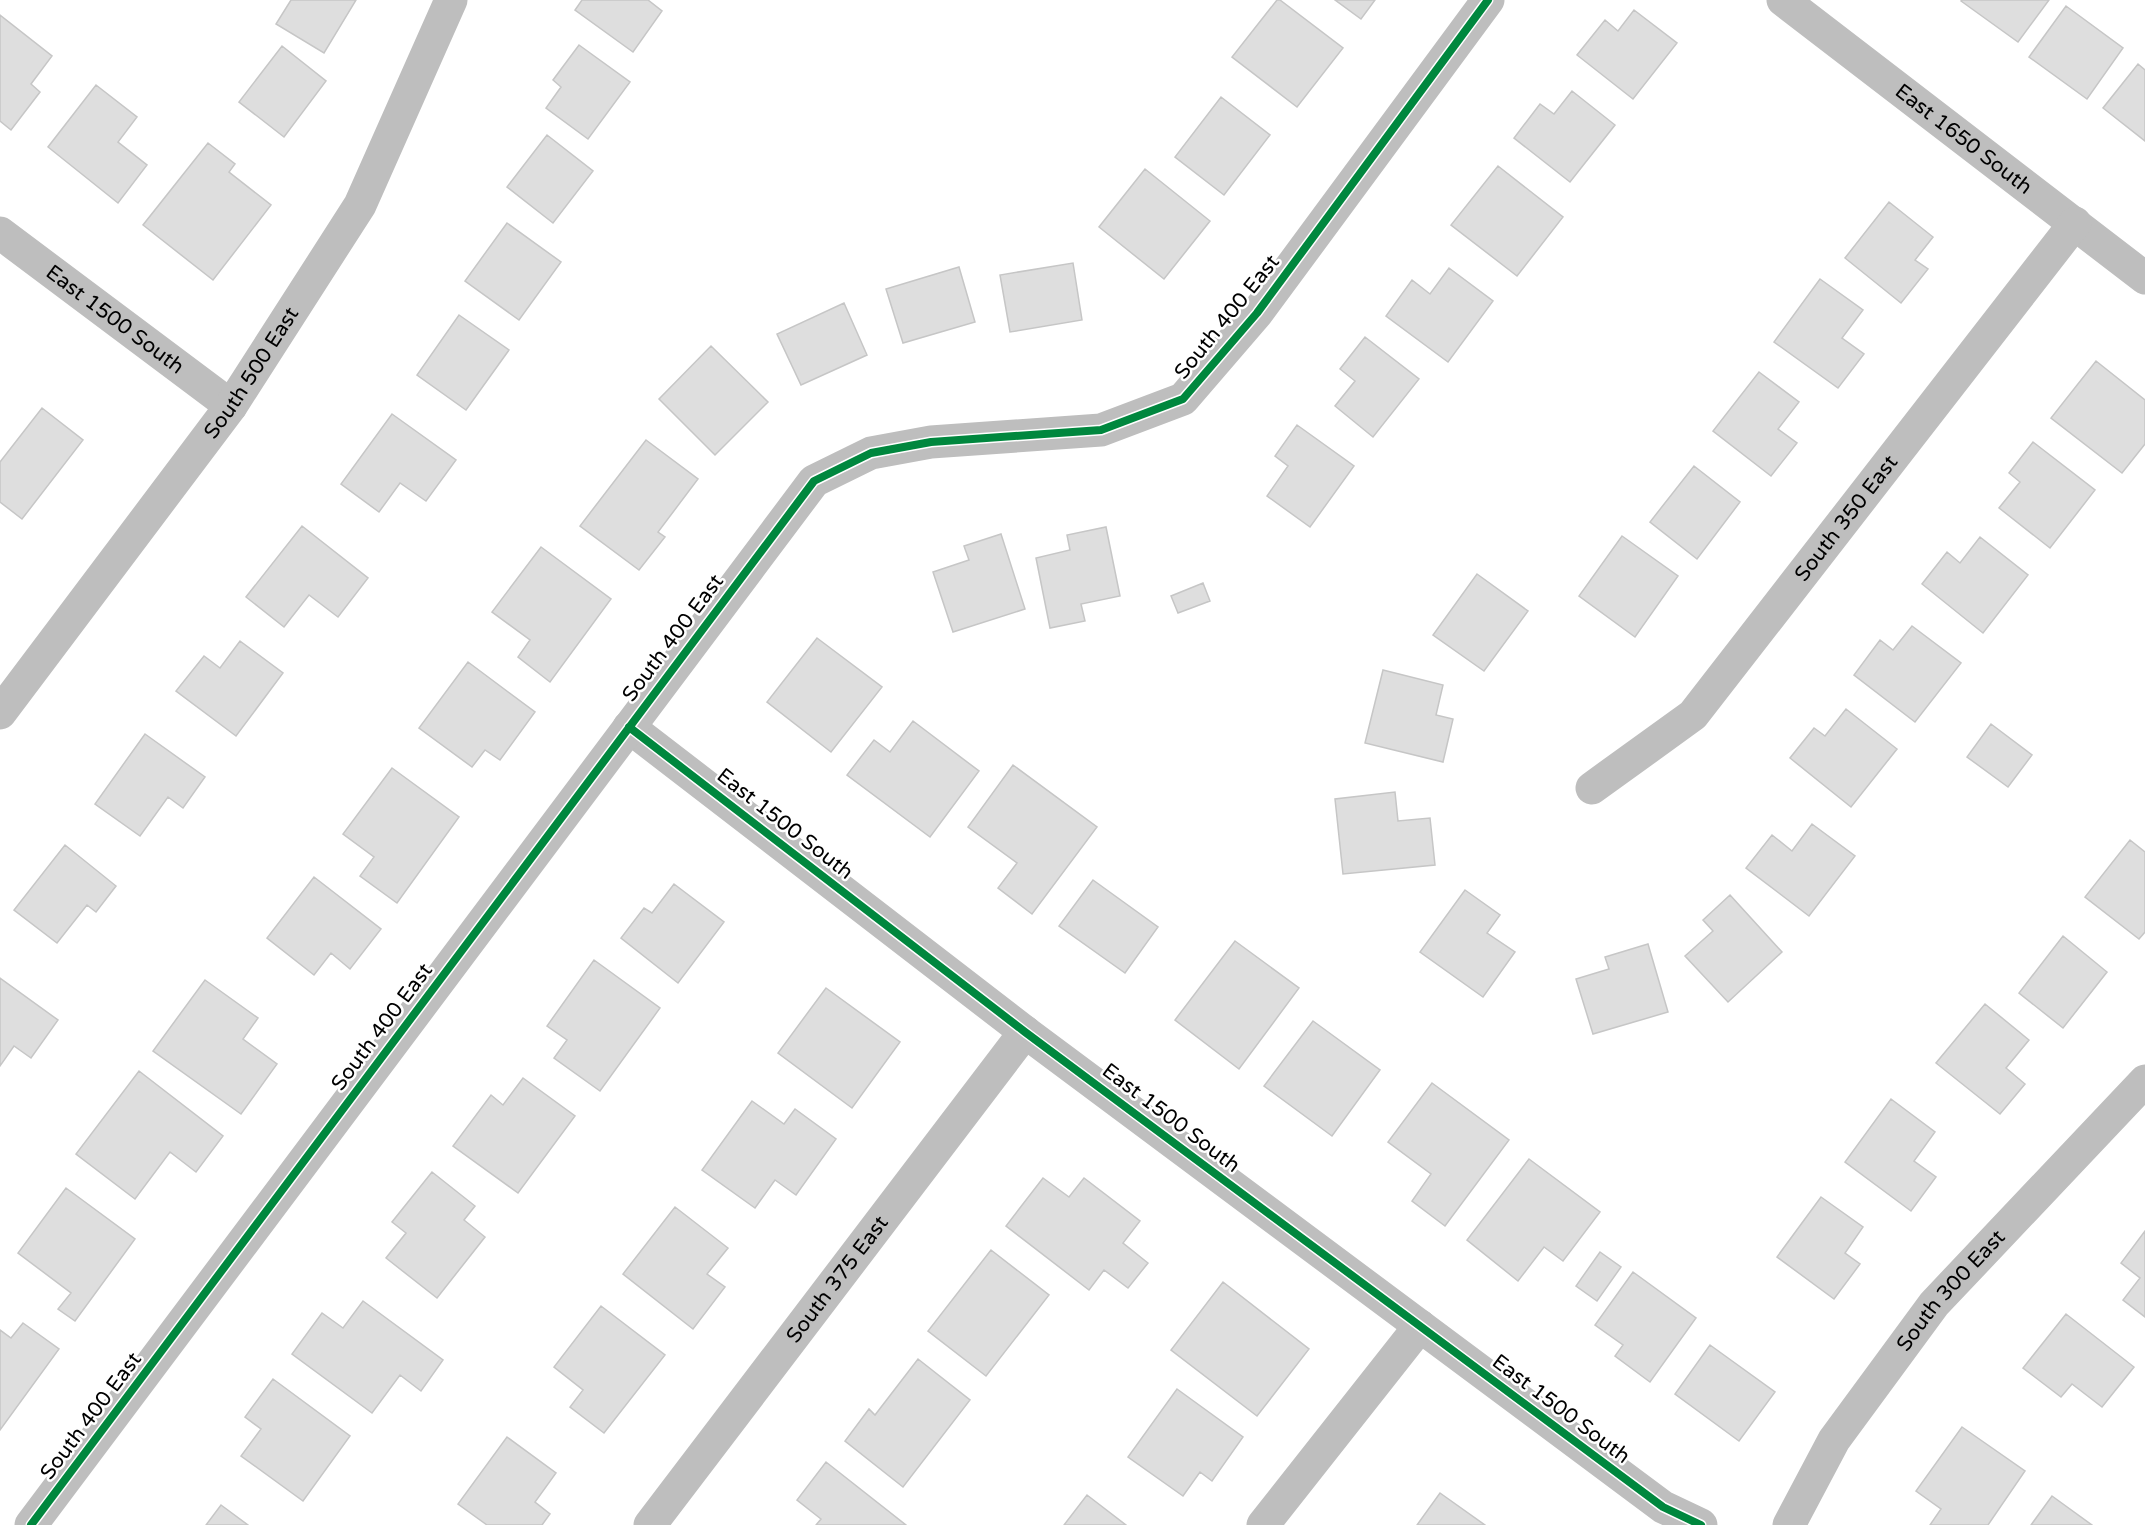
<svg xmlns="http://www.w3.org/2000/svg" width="2145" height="1525" font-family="'Varela Round',sans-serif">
  <rect width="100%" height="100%" fill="#fff"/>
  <path fill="#dedede" stroke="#c6c6c6" stroke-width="1.5" d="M291,0H356L324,53L276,24Z
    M582,0H648L662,11L633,52L575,10Z
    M1277,0H1280L1343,48L1297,107L1232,57Z
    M1335,0H1375L1361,19Z
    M1962,0H2049L2018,42L1961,1Z
    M2066,6L2123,48L2087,99L2029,57Z
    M1634,10L1677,43L1633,99L1577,55L1605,20L1618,31Z
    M0,15L52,56L31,84L40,92L11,130L0,121Z
    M579,45L630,82L588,139L546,108L561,87L553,80Z
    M282,46L326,81L284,137L239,102Z
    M2138,64L2145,70V141L2103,108Z
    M96,85L137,117L118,142L147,165L118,203L48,147Z
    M1572,91L1615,125L1570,182L1514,138L1540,104L1554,114Z
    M1221,97L1270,135L1224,195L1175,157Z
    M547,135L593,171L553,223L507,187Z
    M208,143L235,164L229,172L271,205L213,280L143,225Z
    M1498,166L1563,217L1517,276L1451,225Z
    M1145,169L1210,221L1164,279L1099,227Z
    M1889,202L1933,237L1915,260L1928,269L1901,303L1845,258Z
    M507,223L561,262L519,320L465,281Z
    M1073,263L1082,320L1010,332L1000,275Z
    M959,267L975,322L903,343L886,289Z
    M1449,268L1493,301L1448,362L1386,316L1412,280L1430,294Z
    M1820,279L1863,310L1842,338L1864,354L1838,388L1774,342Z
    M844,303L867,355L801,385L777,334Z
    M459,315L509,350L466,410L417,375Z
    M1365,337L1419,379L1373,437L1335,406L1355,381L1340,369Z
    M711,346L768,402L715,455L659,399Z
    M2096,361L2145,400V444L2122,473L2051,418Z
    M1759,372L1799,402L1778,429L1797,443L1771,476L1713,431Z
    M42,408L83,440L22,519L0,502V462Z
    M392,414L456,460L426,501L400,483L379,512L341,484Z
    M1297,425L1354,466L1310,527L1267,496L1288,466L1275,456Z
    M646,440L698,479L658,532L665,537L639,570L580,526Z
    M2033,442L2095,490L2050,548L1999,508L2020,482L2009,473Z
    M1694,466L1740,502L1697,559L1650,522Z
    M302,526L368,578L338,617L309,595L284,627L246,597Z
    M1106,527L1120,596L1081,604L1085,621L1050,628L1036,558L1070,550L1067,535Z
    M1001,534L1025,609L953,632L933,572L969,560L964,546Z
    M1622,536L1678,576L1635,637L1579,596Z
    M1980,537L2028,575L1983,633L1922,584L1947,552L1960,563Z
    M541,547L611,599L550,682L518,657L530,640L492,612Z
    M1477,574L1528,611L1484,671L1433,635Z
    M1203,583L1210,601L1178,613L1171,596Z
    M1912,626L1961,663L1915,722L1854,675L1880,640L1893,650Z
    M817,638L882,687L831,752L767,702Z
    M240,641L283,673L236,736L176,691L204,656L220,668Z
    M468,662L535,712L500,760L485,750L472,767L419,728Z
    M1383,670L1443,685L1436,715L1453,719L1443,762L1365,743Z
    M1846,709L1897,749L1851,807L1790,758L1814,728L1825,736Z
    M913,721L979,771L930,837L847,775L874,740L890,752Z
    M1991,724L2032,755L2008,787L1967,757Z
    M145,734L205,777L183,808L168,797L140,836L95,804Z
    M1013,765L1097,827L1032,914L998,888L1017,863L968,827Z
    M392,768L459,817L397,903L360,876L374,857L343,834Z
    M1395,792L1398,821L1430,818L1435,865L1343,874L1335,799Z
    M1812,824L1855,856L1809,916L1746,868L1772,835L1792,851Z
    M2130,840L2145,852V932L2139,939L2085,897Z
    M65,845L116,886L96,912L87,905L57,943L14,910Z
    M314,877L381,929L350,969L331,953L314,975L267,938Z
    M1093,880L1158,927L1125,973L1059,926Z
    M674,884L724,922L678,983L621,938L644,908L652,913Z
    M1465,890L1500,915L1487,933L1515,952L1483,997L1420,952Z
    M1730,895L1782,952L1728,1002L1685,956L1713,931L1703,920Z
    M2063,936L2107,972L2063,1028L2019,993Z
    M1235,941L1299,988L1239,1069L1175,1020Z
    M1648,944L1668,1012L1593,1034L1576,979L1609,969L1605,957Z
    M594,960L660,1008L600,1091L554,1058L567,1040L547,1026Z
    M0,978L58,1020L31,1058L14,1046L0,1066Z
    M205,980L258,1018L243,1039L277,1064L241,1114L153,1051Z
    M826,988L900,1042L852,1108L778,1053Z
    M1985,1004L2029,1040L2006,1068L2025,1084L2000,1114L1936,1063Z
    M1313,1021L1380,1070L1332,1136L1264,1086Z
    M139,1071L223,1136L196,1172L170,1152L135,1199L76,1154Z
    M523,1078L575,1116L518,1193L453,1146L491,1095L503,1105Z
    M1432,1083L1509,1140L1445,1226L1412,1201L1431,1174L1388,1142Z
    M1891,1099L1935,1132L1914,1161L1936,1177L1911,1211L1845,1162Z
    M752,1101L784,1124L795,1109L836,1139L796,1195L775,1180L755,1208L702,1170Z
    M1529,1159L1600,1212L1563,1261L1544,1247L1518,1281L1467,1240Z
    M432,1172L475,1206L464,1220L485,1237L437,1298L386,1258L406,1233L392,1222Z
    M1043,1178L1069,1197L1084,1178L1140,1221L1123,1243L1148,1263L1128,1288L1104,1270L1089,1290L1006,1226Z
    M66,1188L135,1239L75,1321L58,1309L71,1293L18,1253Z
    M1821,1197L1863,1227L1845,1253L1860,1264L1834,1299L1777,1257Z
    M675,1207L728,1248L707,1274L725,1287L693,1329L623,1274Z
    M2145,1231V1317L2123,1300L2140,1278L2121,1263Z
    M991,1250L1049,1295L986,1376L928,1331Z
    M1600,1252L1621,1267L1597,1301L1576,1286Z
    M1633,1272L1696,1318L1650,1382L1615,1356L1623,1345L1595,1325Z
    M1223,1282L1309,1349L1257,1416L1171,1350Z
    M363,1301L443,1360L421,1391L400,1375L372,1413L292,1354L322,1313L343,1328Z
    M601,1306L665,1355L604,1433L570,1407L583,1390L554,1367Z
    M2066,1314L2134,1367L2102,1407L2072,1384L2061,1397L2023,1368Z
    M23,1323L59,1349L0,1430V1330L11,1338Z
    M1710,1345L1775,1392L1739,1441L1675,1394Z
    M918,1359L970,1400L903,1487L845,1441L869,1409L875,1415Z
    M273,1379L350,1436L303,1501L241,1456L261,1429L245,1417Z
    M1177,1389L1243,1437L1212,1481L1200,1472L1183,1496L1128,1457Z
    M1962,1427L2025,1471L1988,1525H1930L1941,1509L1916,1491Z
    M507,1437L556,1473L535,1502L550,1514L542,1525H487L458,1504Z
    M826,1462L906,1525H816L821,1519L797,1500Z
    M1440,1493L1485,1525H1417Z
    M1087,1495L1126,1525H1064Z
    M2052,1496L2092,1525H2031Z
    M221,1505L248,1525H206Z"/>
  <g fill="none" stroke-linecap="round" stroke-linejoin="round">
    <g stroke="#bebebe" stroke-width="33">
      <path id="s1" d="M1783,0L2145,278"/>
      <path id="s2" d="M0,233L231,406"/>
      <path id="s3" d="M0,713L231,406L360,205L451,0"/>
      <path d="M629,727L1025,1032L1663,1507L1701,1525"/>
      <path id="s4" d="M1592,788L1693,715L2075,223"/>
      <path d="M31,1525L814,481L871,453L931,442L1101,430L1183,399L1257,313L1488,0"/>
      <path id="s5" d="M650,1525L1025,1032"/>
      <path d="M1263,1525L1420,1326"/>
      <path id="s6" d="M1789,1525L1834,1440L1934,1304L2145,1081"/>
    </g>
    <defs>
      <path id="cycleway" d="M629,727L1025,1032L1663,1507L1701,1525
        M31,1525L814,481L871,453L931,442L1101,430L1183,399L1257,313L1488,0"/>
    </defs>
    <use href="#cycleway" stroke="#fff" stroke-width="11"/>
    <use href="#cycleway" stroke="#00873e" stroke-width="8"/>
  </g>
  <g text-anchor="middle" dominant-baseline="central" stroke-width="5" stroke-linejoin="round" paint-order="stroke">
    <g font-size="21" fill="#000" stroke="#fff">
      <text stroke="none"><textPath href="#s1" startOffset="228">East 1650 South</textPath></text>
      <text transform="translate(1227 317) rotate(-51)">South 400 East</text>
      <text stroke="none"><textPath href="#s2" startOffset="144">East 1500 South</textPath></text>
      <text stroke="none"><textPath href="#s3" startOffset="423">South 500 East</textPath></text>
      <text stroke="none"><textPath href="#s4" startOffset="374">South 350 East</textPath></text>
      <text transform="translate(673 638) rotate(-53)">South 400 East</text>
      <text transform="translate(785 824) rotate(38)">East 1500 South</text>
      <text transform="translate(382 1027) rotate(-53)">South 400 East</text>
      <text transform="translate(1171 1118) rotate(37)">East 1500 South</text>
      <text stroke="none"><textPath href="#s5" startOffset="309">South 375 East</textPath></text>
      <text stroke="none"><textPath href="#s6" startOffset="286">South 300 East</textPath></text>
      <text transform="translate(1561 1409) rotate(37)">East 1500 South</text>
      <text transform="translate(91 1416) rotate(-53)">South 400 East</text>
    </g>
  </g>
</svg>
